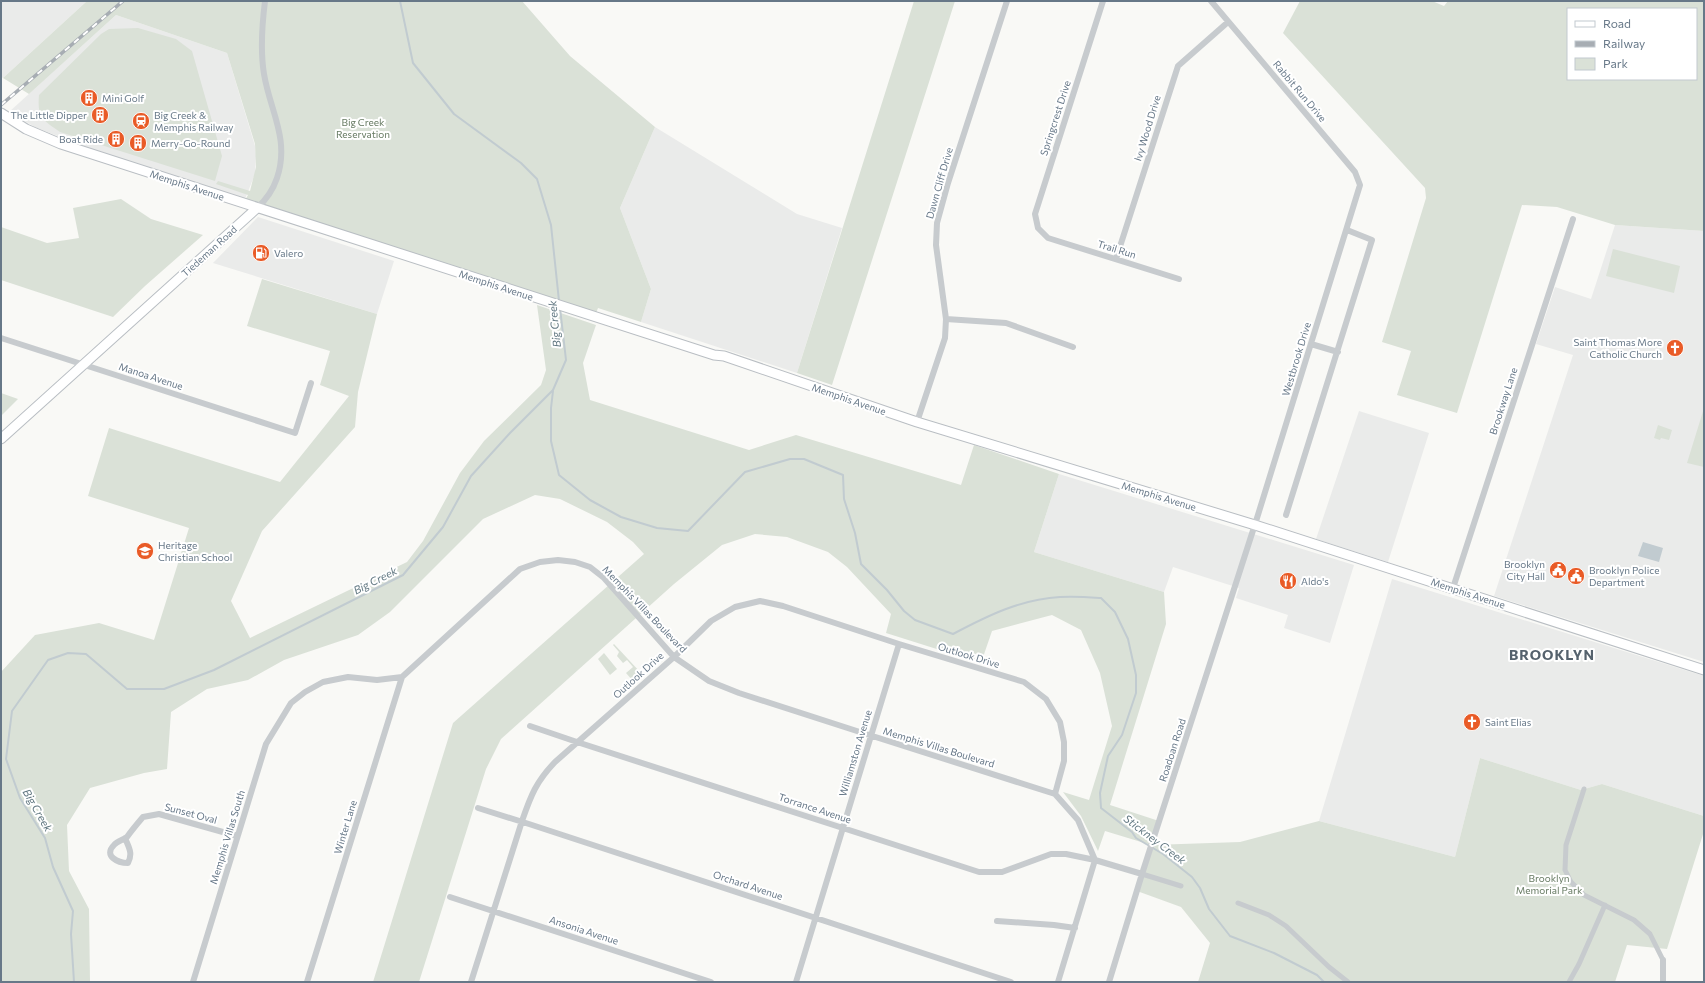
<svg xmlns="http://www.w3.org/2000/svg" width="1705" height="983" font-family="Commissioner,sans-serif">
  <rect width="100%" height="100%" fill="#f9f9f6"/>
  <path fill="#eaebea" d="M1,1H87L3,78L1,77Z
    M116,15L227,53L255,146L256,156L255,174L245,199L92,150L35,127L9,112Z
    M655,127L797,214L842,228L797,373L641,322L651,289L620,208Z
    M258,217L394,261L377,314L213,263Z
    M1615,225L1704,231V662L1494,596L1573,355L1536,344L1555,287L1591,299Z
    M1359,411L1429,433L1388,562L1316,539Z
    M1059,474L1354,565L1330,643L1284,628L1288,615L1236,598L1239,588L1173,567L1164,592L1034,552Z
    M1392,579L1704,676V816L1602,784L1581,790L1480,758L1455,857L1319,821Z"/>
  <path fill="#dae1d7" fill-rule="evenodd" d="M87,1H522L570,56L655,127L620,208L651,289L641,322L598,308L595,316L243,204L248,195L216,184L218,181L250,191L256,167L255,144L227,53L116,15L29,94L3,78Z
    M914,1H955L832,385L797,373Z
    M1300,1H1432L1444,6L1448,1H1704V231L1615,225L1557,207L1522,205L1457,413L1397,395L1411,351L1382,342L1426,198L1425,188L1283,33ZM1568,9H1696V79H1568Z
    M138,28L176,39L192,51L222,156L215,181L60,132C43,120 37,118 39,95L101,34L109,29Z
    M121,199L151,219L203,235L145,286L113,317L1,280V227L47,243L79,238L73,208Z
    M1613,249L1680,266L1674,293L1606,276Z
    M262,279L377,314L358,392L355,427L262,531L231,601L250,638L407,562L423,541L460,473L484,441L541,385L546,370L537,305L596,325L583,363L590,400L749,450L796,435L961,485L974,445L1059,474L1034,552L1164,592L1166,624L1110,805L1159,821L1152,845L1240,842L1319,821L1455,857L1480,758L1581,790L1602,784L1704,816V831L1667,949L1627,945L1615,982H1198L1210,943L1181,907L1137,891L1151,845L1105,831L1098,851L1081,816L1063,792L1089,800L1112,726L1100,673L1081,630L1052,615L992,631L981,663L886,633L891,614L847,567L828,552L787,537L755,534L722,545L674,584L501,739L486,769L419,982H373L453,723L644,554L633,542L607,522L560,499L535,495L483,519L390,612L358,635L284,660L248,680L207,689L171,712L167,769L144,773L90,788L67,825L69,871L89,909L90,982H1V672L35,635L99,623L154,640L189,528L88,496L109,428L280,482L349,396L320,385L330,351L247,326Z
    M1,393L18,399L1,416Z
    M1704,408V467L1687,463Z
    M1658,425L1672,430L1669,440L1661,438L1660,440L1654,438Z
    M614,644L641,673L633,681L626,673L633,667L627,660L623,663L617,656L619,652L613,645Z
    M604,653L617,669L610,675L598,659Z"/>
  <path fill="#c1cbd0" d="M1643,542L1663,548L1659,562L1638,556Z"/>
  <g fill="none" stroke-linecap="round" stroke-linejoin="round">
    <path stroke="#c1cbd0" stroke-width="2" d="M400,1L413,63L454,114L521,163L537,179L551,225L559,301
      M553,391L551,408V441L559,475L590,500L621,517L657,528L688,531L745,472L790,459H804L843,475L844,499L855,533L861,564L887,590L904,611L915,620L953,634C987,616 1021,599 1060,597C1074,596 1087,597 1101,598L1115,612L1128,639L1136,675V693L1122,735L1108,756L1100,793L1101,808L1132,832L1136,838L1163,854L1192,877L1200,888L1209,909L1230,936L1274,953L1317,975L1324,982
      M74,982L71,934L73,911L53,867L45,838L20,798L6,759L12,711L48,660L68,653L86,654L127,689H164L214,670L403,575L443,527L471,476L510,433L553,390L566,360L560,308"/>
    <defs>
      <path id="secondary" d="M1,113L26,129L61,144L714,355L724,356L917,422L1255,525L1704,670
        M1,439L257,208"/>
    </defs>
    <use href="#secondary" stroke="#b9bec3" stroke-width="11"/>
    <path stroke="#c7cbce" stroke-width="5" d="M1584,789L1566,845L1565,870L1571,882L1584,895L1634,920L1650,934L1663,960
      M1142,874L1181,886
      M1238,903L1269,915L1286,926L1329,967L1348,982
      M1569,982L1579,964L1605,905"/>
    <path stroke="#c7cbce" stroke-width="6" d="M1103,1L1035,214L1038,228L1048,238L1179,279
      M257,208C267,199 273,190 277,178C290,139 270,111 264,74C260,50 262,25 265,1
      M1116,259L1178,66L1228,22
      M946,319L1006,323L1073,347
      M1,338L295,433L311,383
      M1311,344L1338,352
      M917,422L945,338L946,319L936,245L937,223L948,183L1007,1
      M1286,515L1372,240L1347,230
      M1453,588L1573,219
      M530,726L577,742L979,872H1002L1051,854H1066L1095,860L1058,982
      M478,808L529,824L1011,982
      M125,838C129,848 133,853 128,863C118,863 103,856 114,845C117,841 123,840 127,837C132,830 137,824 143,817L159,814L237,836
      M450,897L711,982
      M997,921L1054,925L1075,928
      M193,982L266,744L291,703L305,692L323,682L348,677L377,680L402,677L520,569L540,562L558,560L575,562L590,567L604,578L674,657L709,681L739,693L863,733L1055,794L1078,820L1095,860L1142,874
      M307,982L402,677
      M471,982L522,821C531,795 536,782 555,762L674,657L711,621L735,607L760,601L783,606L899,644L1024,682L1046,699L1060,722L1064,742V761L1055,794
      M796,982L899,644
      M1109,982L1142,874L1257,518L1360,185L1355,172L1211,1
      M1663,982V960"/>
    <use href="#secondary" stroke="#fff" stroke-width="9"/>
    <defs>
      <path id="rail" d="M1,105L123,1"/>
    </defs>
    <use href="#rail" stroke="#a7adb3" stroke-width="3.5"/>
    <use href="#rail" stroke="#fff" stroke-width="2" stroke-dasharray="6" stroke-linecap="butt"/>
  </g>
  <defs>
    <symbol id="building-disc" viewBox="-11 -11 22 22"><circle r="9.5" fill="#e95b27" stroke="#fff"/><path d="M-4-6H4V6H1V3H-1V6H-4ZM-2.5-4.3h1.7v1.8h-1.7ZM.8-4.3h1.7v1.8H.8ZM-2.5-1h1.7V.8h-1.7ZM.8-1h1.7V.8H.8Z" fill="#fff"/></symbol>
    <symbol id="station-disc" viewBox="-11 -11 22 22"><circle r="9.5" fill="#e95b27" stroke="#fff"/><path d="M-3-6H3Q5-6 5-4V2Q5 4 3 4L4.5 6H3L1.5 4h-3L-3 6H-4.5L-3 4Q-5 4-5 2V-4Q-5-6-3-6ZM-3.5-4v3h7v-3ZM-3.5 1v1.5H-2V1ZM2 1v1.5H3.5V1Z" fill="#fff"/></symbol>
    <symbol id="fuel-disc" viewBox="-11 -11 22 22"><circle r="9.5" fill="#e95b27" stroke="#fff"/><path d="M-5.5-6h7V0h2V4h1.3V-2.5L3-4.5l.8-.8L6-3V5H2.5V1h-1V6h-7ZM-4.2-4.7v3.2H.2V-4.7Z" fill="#fff"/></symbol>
    <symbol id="church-disc" viewBox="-11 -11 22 22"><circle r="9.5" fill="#e95b27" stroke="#fff"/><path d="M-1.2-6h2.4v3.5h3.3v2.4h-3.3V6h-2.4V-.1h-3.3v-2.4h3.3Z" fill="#fff"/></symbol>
    <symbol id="school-disc" viewBox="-11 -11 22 22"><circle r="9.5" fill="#e95b27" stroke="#fff"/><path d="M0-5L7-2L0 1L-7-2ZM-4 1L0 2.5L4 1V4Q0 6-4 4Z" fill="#fff"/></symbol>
    <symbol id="civic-disc" viewBox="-11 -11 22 22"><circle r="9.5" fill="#e95b27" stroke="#fff"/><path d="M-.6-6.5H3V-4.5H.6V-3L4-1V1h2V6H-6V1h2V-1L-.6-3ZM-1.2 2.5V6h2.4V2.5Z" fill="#fff"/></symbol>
    <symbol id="restaurant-disc" viewBox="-11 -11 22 22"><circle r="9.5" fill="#e95b27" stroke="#fff"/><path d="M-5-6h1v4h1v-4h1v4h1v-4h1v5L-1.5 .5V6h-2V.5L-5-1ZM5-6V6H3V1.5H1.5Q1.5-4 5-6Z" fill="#fff"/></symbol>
  </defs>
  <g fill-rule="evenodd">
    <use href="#building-disc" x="79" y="88" width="20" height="20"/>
    <use href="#building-disc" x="90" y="105" width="20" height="20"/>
    <use href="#station-disc" x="131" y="111" width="20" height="20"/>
    <use href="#building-disc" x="106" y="129" width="20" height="20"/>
    <use href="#building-disc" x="128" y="133" width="20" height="20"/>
    <use href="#fuel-disc" x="251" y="243" width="20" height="20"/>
    <use href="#church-disc" x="1665" y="338" width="20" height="20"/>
    <use href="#school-disc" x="135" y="541" width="20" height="20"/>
    <use href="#civic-disc" x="1548" y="560" width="20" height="20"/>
    <use href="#civic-disc" x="1566" y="566" width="20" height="20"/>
    <use href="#restaurant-disc" x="1278" y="571" width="20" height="20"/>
    <use href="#church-disc" x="1462" y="712" width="20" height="20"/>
  </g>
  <g text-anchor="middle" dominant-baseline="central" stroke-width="4" stroke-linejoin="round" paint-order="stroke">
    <g font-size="10" fill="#677888" stroke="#fff">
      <text transform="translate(1300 91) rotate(50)">Rabbit Run Drive</text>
      <text transform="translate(1055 118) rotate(-72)">Springcrest Drive</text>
      <text transform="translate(1147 128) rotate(-73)">Ivy Wood Drive</text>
      <text transform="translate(939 183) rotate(-74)">Dawn Cliff Drive</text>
      <text transform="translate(187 185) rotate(18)">Memphis Avenue</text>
      <text transform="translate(1117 249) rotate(17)">Trail Run</text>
      <text transform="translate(209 251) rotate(-42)">Tiedeman Road</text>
      <text transform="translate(496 285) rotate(18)">Memphis Avenue</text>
      <text transform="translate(1296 359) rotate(-73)">Westbrook Drive</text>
      <text transform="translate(151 376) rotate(18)">Manoa Avenue</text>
      <text transform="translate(849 399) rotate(19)">Memphis Avenue</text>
      <text transform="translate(1503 401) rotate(-72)">Brookway Lane</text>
      <text transform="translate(1159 496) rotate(17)">Memphis Avenue</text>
      <text transform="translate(1468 593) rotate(18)">Memphis Avenue</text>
      <text transform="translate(645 609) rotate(46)">Memphis Villas Boulevard</text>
      <text transform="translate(969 655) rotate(17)">Outlook Drive</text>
      <text transform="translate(638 675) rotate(-42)">Outlook Drive</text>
      <text transform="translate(939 747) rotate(17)">Memphis Villas Boulevard</text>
      <text transform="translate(1172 750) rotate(-72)">Roadoan Road</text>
      <text transform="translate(855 753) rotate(-73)">Williamston Avenue</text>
      <text transform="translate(815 808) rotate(18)">Torrance Avenue</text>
      <text transform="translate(191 813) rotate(15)">Sunset Oval</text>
      <text transform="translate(345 827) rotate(-73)">Winter Lane</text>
      <text transform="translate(227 837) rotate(-73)">Memphis Villas South</text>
      <text transform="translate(748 885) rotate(18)">Orchard Avenue</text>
      <text transform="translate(584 930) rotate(18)">Ansonia Avenue</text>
    </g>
    <g font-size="10" fill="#677888" stroke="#fff" text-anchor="start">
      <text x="102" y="98">Mini Golf</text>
      <text x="87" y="115" text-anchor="end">The Little Dipper</text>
      <text x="154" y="115">Big Creek &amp;<tspan x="154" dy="12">Memphis Railway</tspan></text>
      <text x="103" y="139" text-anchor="end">Boat Ride</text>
      <text x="151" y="143">Merry-Go-Round</text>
      <text x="274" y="253">Valero</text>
      <text x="1662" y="342" text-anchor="end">Saint Thomas More<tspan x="1662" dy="12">Catholic Church</tspan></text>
      <text x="158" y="545">Heritage<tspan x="158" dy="12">Christian School</tspan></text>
      <text x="1545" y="564" text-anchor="end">Brooklyn<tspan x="1545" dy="12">City Hall</tspan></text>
      <text x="1589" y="570">Brooklyn Police<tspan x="1589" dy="12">Department</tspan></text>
      <text x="1301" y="581">Aldo's</text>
      <text x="1485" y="722">Saint Elias</text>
    </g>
    <g font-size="10" fill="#667a62" stroke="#fff">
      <text x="363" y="122">Big Creek<tspan x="363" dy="12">Reservation</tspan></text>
      <text x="1549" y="878">Brooklyn<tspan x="1549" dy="12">Memorial Park</tspan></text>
    </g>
    <g font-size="11" font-style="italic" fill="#637983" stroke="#fff">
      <text transform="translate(554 324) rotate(-96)">Big Creek</text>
      <text transform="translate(375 580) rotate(-27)">Big Creek</text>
      <text transform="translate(38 810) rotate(60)">Big Creek</text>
      <text transform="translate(1155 839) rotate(37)">Stickney Creek</text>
    </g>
    <g font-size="14" font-weight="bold" letter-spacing="1" fill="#55626d" stroke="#fff">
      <text x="1552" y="654">BROOKLYN</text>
    </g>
  </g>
  <rect width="1705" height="983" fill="none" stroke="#677888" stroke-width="4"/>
  <rect x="1567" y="8" width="130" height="72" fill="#ffffff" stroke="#c2c9cf"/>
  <rect x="1575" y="21" width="20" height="6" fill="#ffffff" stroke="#c2c9cf"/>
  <text x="1603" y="28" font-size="12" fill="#677888">Road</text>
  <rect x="1575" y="41" width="20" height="6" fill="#a7adb3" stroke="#c2c9cf"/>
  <text x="1603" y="48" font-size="12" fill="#677888">Railway</text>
  <rect x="1575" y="58" width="20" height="12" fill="#dae1d7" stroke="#c2c9cf"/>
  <text x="1603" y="68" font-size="12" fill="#677888">Park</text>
</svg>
